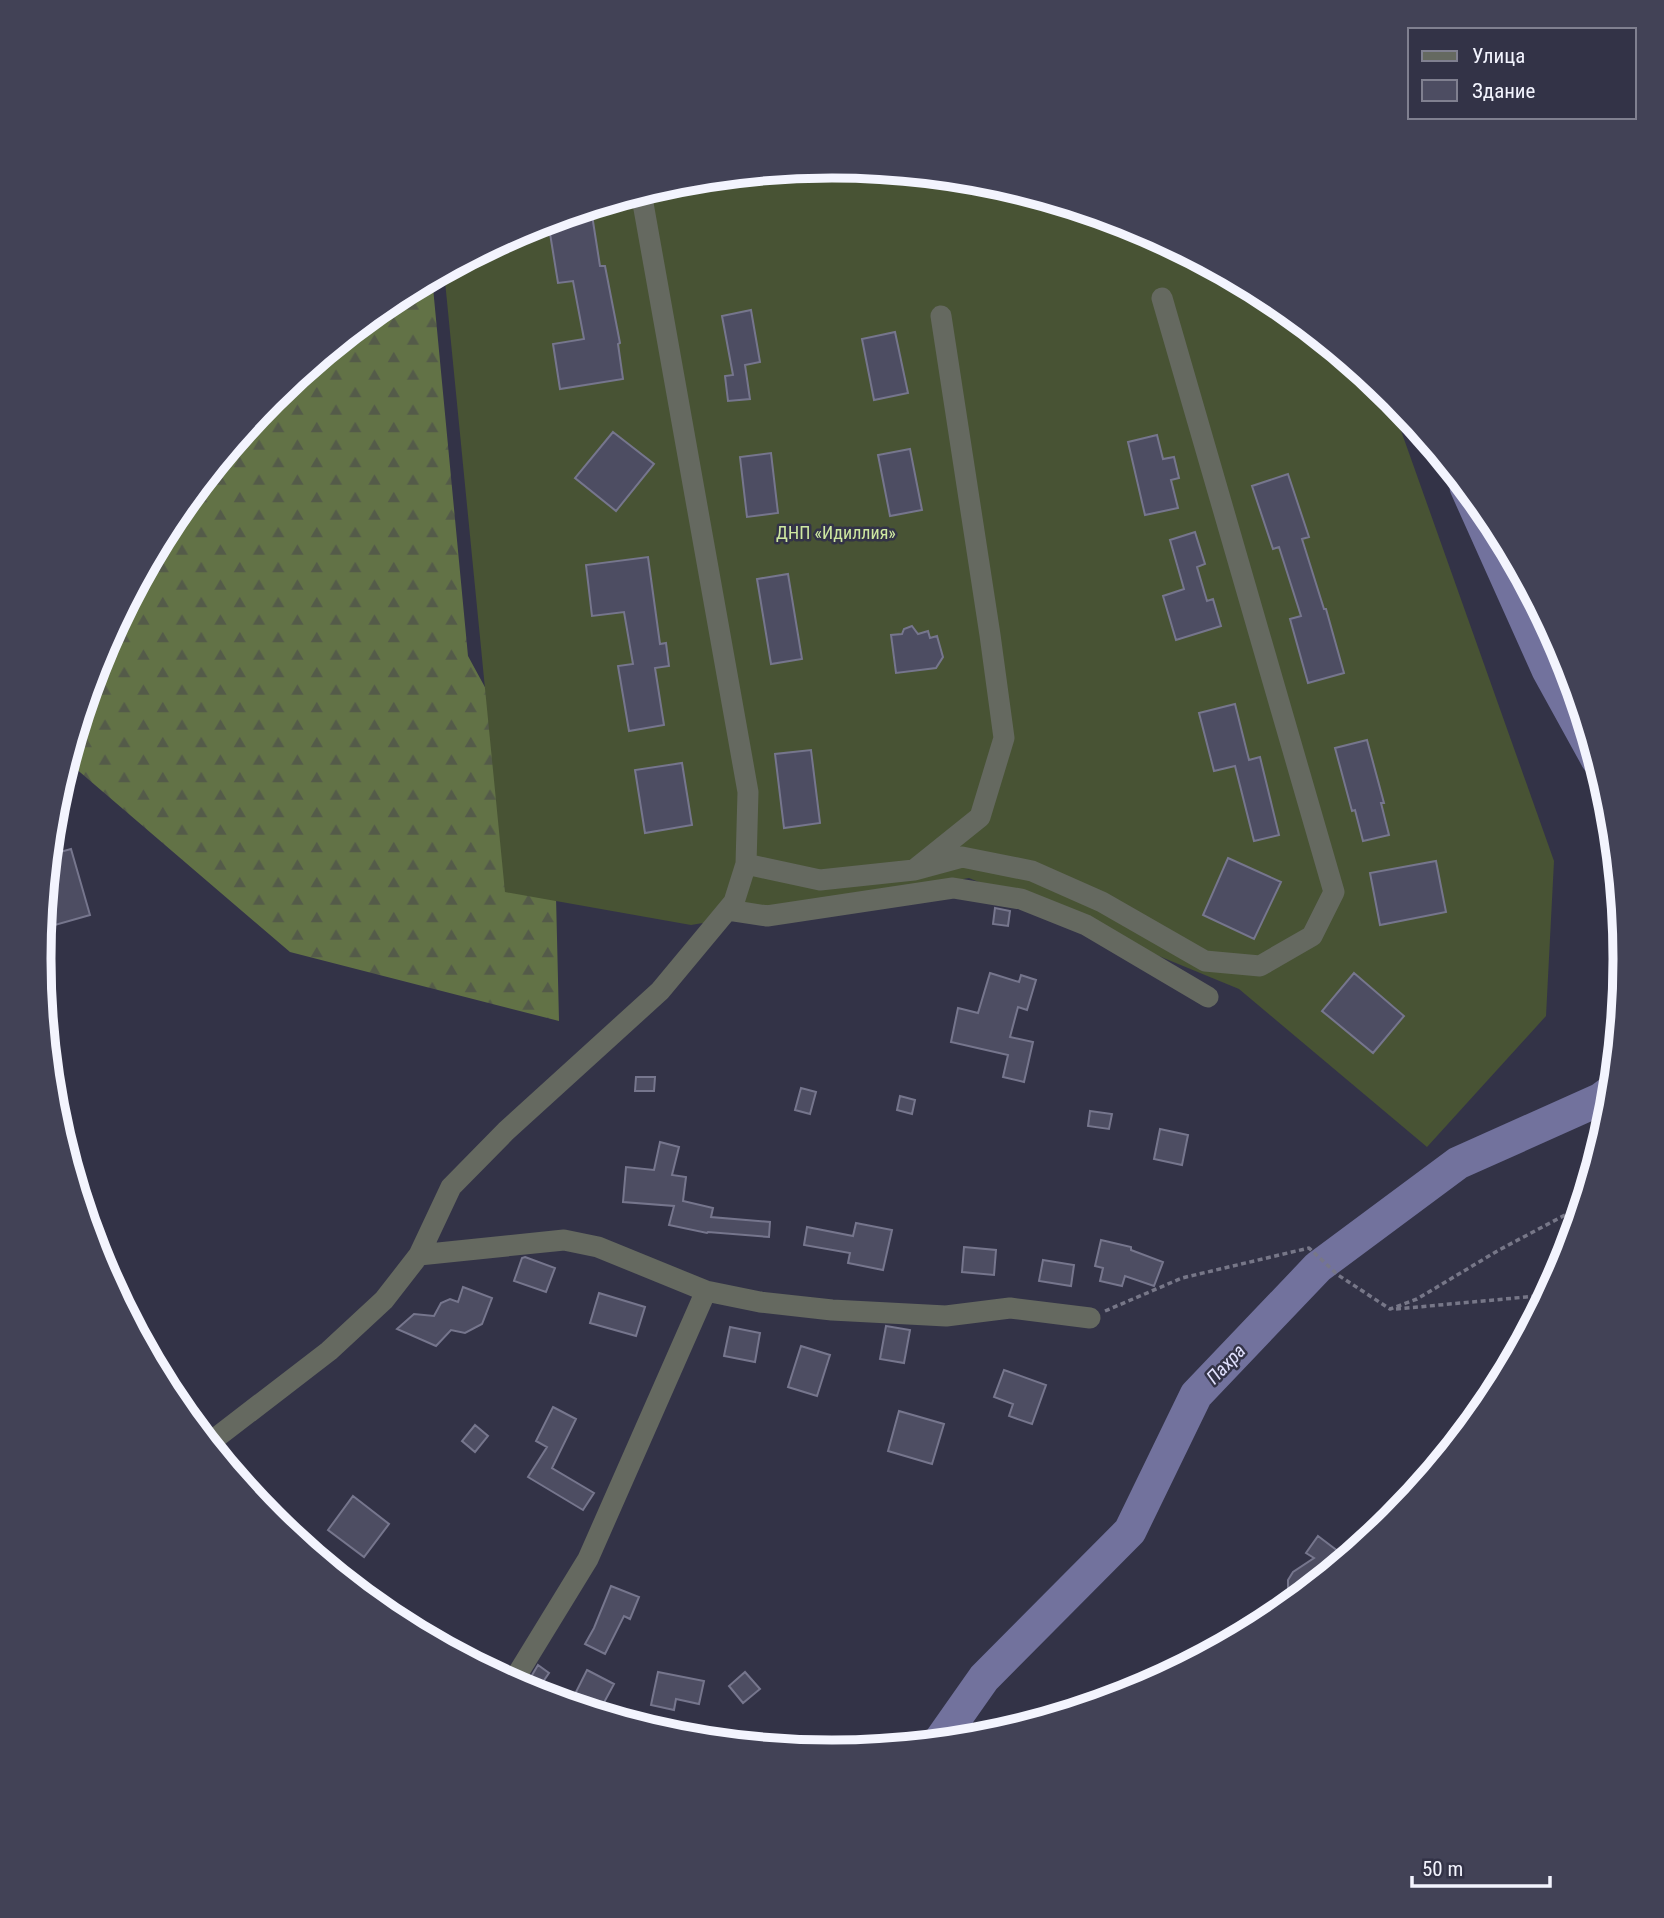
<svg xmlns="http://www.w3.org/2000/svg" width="1664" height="1918" font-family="'Roboto Condensed',sans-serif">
  <defs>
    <pattern id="forest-firs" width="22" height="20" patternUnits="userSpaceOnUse" patternTransform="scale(1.75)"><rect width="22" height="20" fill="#627246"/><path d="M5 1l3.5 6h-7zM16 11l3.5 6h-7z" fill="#545b49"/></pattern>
  </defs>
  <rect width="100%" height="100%" fill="#333347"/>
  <path fill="url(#forest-firs)" d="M432,277L468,656L554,814L559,1021L290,952L67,761L99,655L172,518L271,398L391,299Z"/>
  <path fill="#485334" d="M832,166L900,172L988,186L992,182L1136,226L1273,299L1388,394L1554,861L1546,1016L1427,1147L1239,989L969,878L691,925L505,892L444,271L529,226L678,181Z"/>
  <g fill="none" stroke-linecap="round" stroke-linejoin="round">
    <path stroke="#72729d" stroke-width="33" d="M1466,487L1548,670L1597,759
      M939,1742L984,1678L1130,1531L1196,1395L1318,1267L1458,1163L1601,1099L1613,1090"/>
  </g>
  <path fill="#4d4d62" stroke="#76768d" stroke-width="2" d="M592,215L600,266H605L620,343L618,344L623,379L560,389L553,344L584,339L573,281L558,283L548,221Z
    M751,310L760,362L745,365L750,399L728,401L725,376L733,375L722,316Z
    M895,332L908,393L874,400L862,339Z
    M613,432L654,464L616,511L575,478Z
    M1157,435L1163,459L1174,457L1179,478L1171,480L1178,508L1145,515L1128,442Z
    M910,449L922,510L890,516L878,455Z
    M771,453L778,513L747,517L740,457Z
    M1288,474L1309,537L1302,539L1324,609H1326L1344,673L1308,683L1290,619L1301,616L1279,547L1273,549L1252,486Z
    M1195,532L1205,564L1197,567L1207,601L1213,599L1221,626L1176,640L1163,596L1184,589L1170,540Z
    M648,557L660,644L666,643L669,666L655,668L664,725L629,731L618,666L633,664L624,612L592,616L586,565Z
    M788,574L802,659L771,664L757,579Z
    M912,626L918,634L928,631L930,638L937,636L943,657L936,668L896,673L891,635L902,634L904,629Z
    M1235,704L1249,760L1260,757L1279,835L1254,841L1235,766L1214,771L1199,713Z
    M1367,740L1384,803H1381L1389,835L1363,841L1355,810L1352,811L1335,748Z
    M811,750L820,823L784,828L775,754Z
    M682,763L692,825L645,833L635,770Z
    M71,849L90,915L41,929L49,855Z
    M1228,858L1281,882L1254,939L1203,915Z
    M1436,861L1446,912L1380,925L1370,873Z
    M995,908L1010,911L1008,926L993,924Z
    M990,973L1019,982L1021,975L1036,980L1027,1010L1018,1007L1010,1037L1033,1042L1024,1082L1003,1077L1008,1055L951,1042L958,1008L978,1013Z
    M1354,973L1404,1016L1373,1053L1322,1011Z
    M636,1077H655L654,1091H635Z
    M801,1088L816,1092L810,1114L795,1110Z
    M900,1096L915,1100L912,1114L897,1110Z
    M1090,1111L1112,1114L1109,1129L1088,1126Z
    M1160,1129L1188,1135L1182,1165L1154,1159Z
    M660,1142L679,1147L672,1175L686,1177L683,1201L713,1208L711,1217L770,1222L769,1237L708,1232L707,1233L669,1225L674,1206L623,1202L626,1167L654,1170Z
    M856,1223L892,1230L883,1270L848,1263L850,1253L804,1245L807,1227L853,1236Z
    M1101,1240L1131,1247V1250L1163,1262L1154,1286L1125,1276L1122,1286L1100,1281L1103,1268L1095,1266Z
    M964,1247L996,1250L994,1275L962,1272Z
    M525,1257L555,1268L546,1292L514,1281L522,1258Z
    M1043,1260L1074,1265L1071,1286L1039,1281Z
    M463,1287L492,1298L482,1324L465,1333L451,1330L436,1346L397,1329L414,1314L434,1316L441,1303L450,1299L458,1302Z
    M599,1293L645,1307L636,1336L590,1323Z
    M886,1326L910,1330L904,1363L880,1359Z
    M730,1327L760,1333L755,1362L724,1356Z
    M801,1346L830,1355L817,1396L788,1387Z
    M1004,1370L1046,1385L1032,1424L1009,1416L1013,1404L994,1397Z
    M553,1407L576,1419L552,1468L594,1493L583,1510L528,1477L547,1447L536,1441Z
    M899,1411L944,1424L932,1464L888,1451Z
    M475,1425L488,1436L475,1452L462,1441Z
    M353,1496L389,1524L364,1557L328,1530Z
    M1318,1536L1347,1558L1293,1602L1288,1590V1580L1293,1572L1314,1558L1306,1553Z
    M611,1586L639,1597L630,1619L624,1616L605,1654L585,1644L594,1628Z
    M538,1665L549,1673L538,1689L528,1682Z
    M587,1670L614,1684L600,1710L574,1696Z
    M658,1672L704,1681L699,1704L676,1699L674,1710L651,1705Z
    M745,1672L760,1689L743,1703L729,1686Z"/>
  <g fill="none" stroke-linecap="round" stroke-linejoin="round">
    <path stroke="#778" stroke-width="3.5" stroke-dasharray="5 3.5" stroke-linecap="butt" d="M1396,1309L1548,1295
      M1105,1311L1182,1278L1309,1248L1338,1275L1390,1309L1417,1299L1499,1250L1582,1206"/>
    <path stroke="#656960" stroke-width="21" d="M746,864L820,880L914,870L980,817L1004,738L990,635L941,316
      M914,870L962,857L1032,871L1102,902L1205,961L1260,966L1312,936L1334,892L1162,298
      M728,910L767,916L953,888L1021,899L1086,925L1208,997
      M419,1255L564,1240L598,1247L706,1291L760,1302L832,1310L946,1316L1010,1308L1090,1318
      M208,1444L329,1351L384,1300L419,1255L451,1187L506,1131L660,991L734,902L746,864L748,792L641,192
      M512,1683L588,1559L706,1291"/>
  </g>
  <g text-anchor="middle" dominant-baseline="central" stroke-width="5" stroke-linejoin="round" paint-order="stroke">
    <g font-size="18" fill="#cee8a1" stroke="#333347">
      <text x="836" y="532">ДНП «Идиллия»</text>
    </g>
    <g font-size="19" font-style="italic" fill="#e1e1fe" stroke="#333347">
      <text transform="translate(1226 1364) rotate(-46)">Пахра</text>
    </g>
  </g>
  <path d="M0 0H1664V1918H0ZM51 959a781 781 0 1 1 1562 0a781 781 0 1 1-1562 0Z" fill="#424256" fill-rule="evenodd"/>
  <path fill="none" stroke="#f3f4fe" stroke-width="9" d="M51 959a781 781 0 1 1 1562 0a781 781 0 1 1-1562 0Z"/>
  <rect x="1408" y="28" width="228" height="91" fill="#333347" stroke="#808090" stroke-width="2"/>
  <rect x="1422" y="51" width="35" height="10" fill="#656960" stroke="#808090" stroke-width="2"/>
  <text x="1472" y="63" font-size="21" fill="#f3f4fe">Улица</text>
  <rect x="1422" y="80" width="35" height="21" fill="#4d4d62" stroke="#808090" stroke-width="2"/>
  <text x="1472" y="98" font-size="21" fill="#f3f4fe">Здание</text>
  <path d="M1412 1876v10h138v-10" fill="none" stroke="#f3f4fe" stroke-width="3.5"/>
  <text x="1422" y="1876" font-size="21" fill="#f3f4fe" stroke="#333347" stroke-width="5" paint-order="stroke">50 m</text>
</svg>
